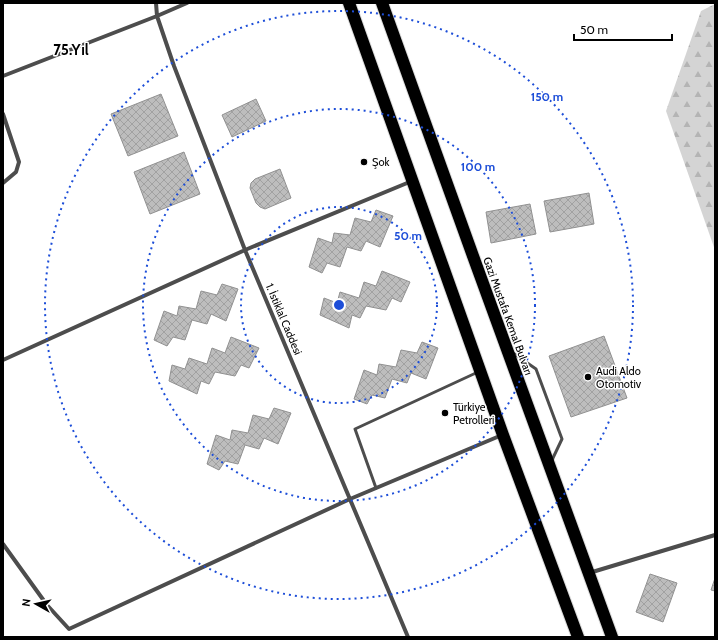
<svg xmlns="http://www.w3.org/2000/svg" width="718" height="640" font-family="Cabin,sans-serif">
  <defs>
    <pattern id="forest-firs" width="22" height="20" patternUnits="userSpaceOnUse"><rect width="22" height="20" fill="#d4d4d4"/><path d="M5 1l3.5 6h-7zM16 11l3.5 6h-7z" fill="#b4b4b4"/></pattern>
    <pattern id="building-cross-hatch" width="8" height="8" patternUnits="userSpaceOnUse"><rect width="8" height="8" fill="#bdbdbd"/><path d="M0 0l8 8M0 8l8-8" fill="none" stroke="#a1a1a1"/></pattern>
  </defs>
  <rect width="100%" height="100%" fill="#fff"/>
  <path fill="url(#forest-firs)" d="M715,4V250L666,111L701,11Z"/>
  <path fill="url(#building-cross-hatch)" stroke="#919191" d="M161,94L178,136L128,156L111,114Z
    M256,99L266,121L232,137L222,115Z
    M184,152L200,194L150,214L134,172Z
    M280,169L291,198L265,209L260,207L256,203L250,188L251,183L255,179Z
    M589,193L594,224L550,232L544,201Z
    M530,204L536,234L491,243L486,212Z
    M376,210L393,216L380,247L366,241L361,251L347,247L340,267L327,263L322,273L309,267L318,238L332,243L334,233L350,235L355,218L371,222Z
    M382,271L410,282L401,302L392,298L386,310L366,306L360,318L352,315L349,328L320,315L324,298L337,303L340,292L359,298L364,282L376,286Z
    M222,284L238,289L226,321L211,314L207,324L192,320L185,340L173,337L167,346L154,340L164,311L177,316L179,306L196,309L201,291L217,295Z
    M604,336L627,398L571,417L549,356Z
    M231,337L259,348L249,368L241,365L235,376L215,372L209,384L201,381L197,394L169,381L172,365L185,369L189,358L207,364L212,348L225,353Z
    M422,342L438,348L426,379L411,373L407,383L392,379L385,398L372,395L367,404L354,399L364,370L377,375L379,364L396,367L401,350L417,353Z
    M274,408L291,413L278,444L264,438L259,449L245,445L238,464L225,461L219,470L207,464L216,435L230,440L232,430L248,433L253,415L269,419Z
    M650,574L677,583L663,622L636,612Z
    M715,578V591L711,590Z"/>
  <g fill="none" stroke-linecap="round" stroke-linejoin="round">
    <defs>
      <path id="highway" d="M349,3L503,435L578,637
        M382,3L473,256L612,637"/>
    </defs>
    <use href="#highway" stroke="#dbdbdb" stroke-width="14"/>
    <path stroke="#4d4d4d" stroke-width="3" d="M513,353L536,369L562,439L552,460
      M376,488L355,429L478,372"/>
    <path stroke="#4d4d4d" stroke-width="4" d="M156,3L157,16L174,66L245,250L408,637
      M3,76L157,16L187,3
      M3,114L19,162L16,172L3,183
      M3,360L245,250L412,181
      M3,544L47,605L69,629L350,499L502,435
      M589,573L715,535"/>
    <use href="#highway" stroke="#000" stroke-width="12"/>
  </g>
  <g fill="none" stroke="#1d4ed8" stroke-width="2" stroke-dasharray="2 4">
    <circle cx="339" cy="305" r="98"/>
    <circle cx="339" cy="305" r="196"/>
    <circle cx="339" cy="305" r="294"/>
  </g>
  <g fill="#000" stroke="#fff" stroke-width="1.5">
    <circle cx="364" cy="162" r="4"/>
    <circle cx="588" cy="377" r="4"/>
    <circle cx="445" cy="413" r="4"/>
  </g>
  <g text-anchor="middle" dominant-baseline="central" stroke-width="3" stroke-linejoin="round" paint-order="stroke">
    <g font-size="11" fill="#000" stroke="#fff" text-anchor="start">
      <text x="372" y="162">Şok</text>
      <text x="596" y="371">Audi Aldo<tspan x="596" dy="13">Otomotiv</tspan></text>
      <text x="453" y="407">Türkiye<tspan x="453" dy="13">Petrolleri</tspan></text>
    </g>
    <g font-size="11" fill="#000" stroke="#fff">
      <text transform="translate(508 316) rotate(70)">Gazi Mustafa Kemal Bulvarı</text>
      <text transform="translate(284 319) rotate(67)">1. İstiklal Caddesi</text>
    </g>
    <g font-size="15" font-weight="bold" fill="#000" stroke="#fff">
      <text x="71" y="50">75.Yıl</text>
    </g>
  </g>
  <circle cx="339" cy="305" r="6" fill="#1d4ed8" stroke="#fff" stroke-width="2"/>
  <g font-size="12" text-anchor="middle" font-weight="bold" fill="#1d4ed8" stroke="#fff" stroke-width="3" stroke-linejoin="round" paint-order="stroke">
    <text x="547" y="101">150 m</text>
    <text x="478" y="171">100 m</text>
    <text x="408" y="240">50 m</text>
  </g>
  <rect width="718" height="640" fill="none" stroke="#000000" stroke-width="8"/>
  <g transform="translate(36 604) rotate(278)" stroke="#ffffff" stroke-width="3" paint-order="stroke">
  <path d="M0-3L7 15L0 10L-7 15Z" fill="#000000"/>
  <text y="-6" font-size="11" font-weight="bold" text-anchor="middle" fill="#000000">N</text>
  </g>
  <path d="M574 34v6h98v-6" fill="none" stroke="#000000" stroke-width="2"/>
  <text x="580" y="34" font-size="12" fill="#000000" stroke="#ffffff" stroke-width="3" paint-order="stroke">50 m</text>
</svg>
